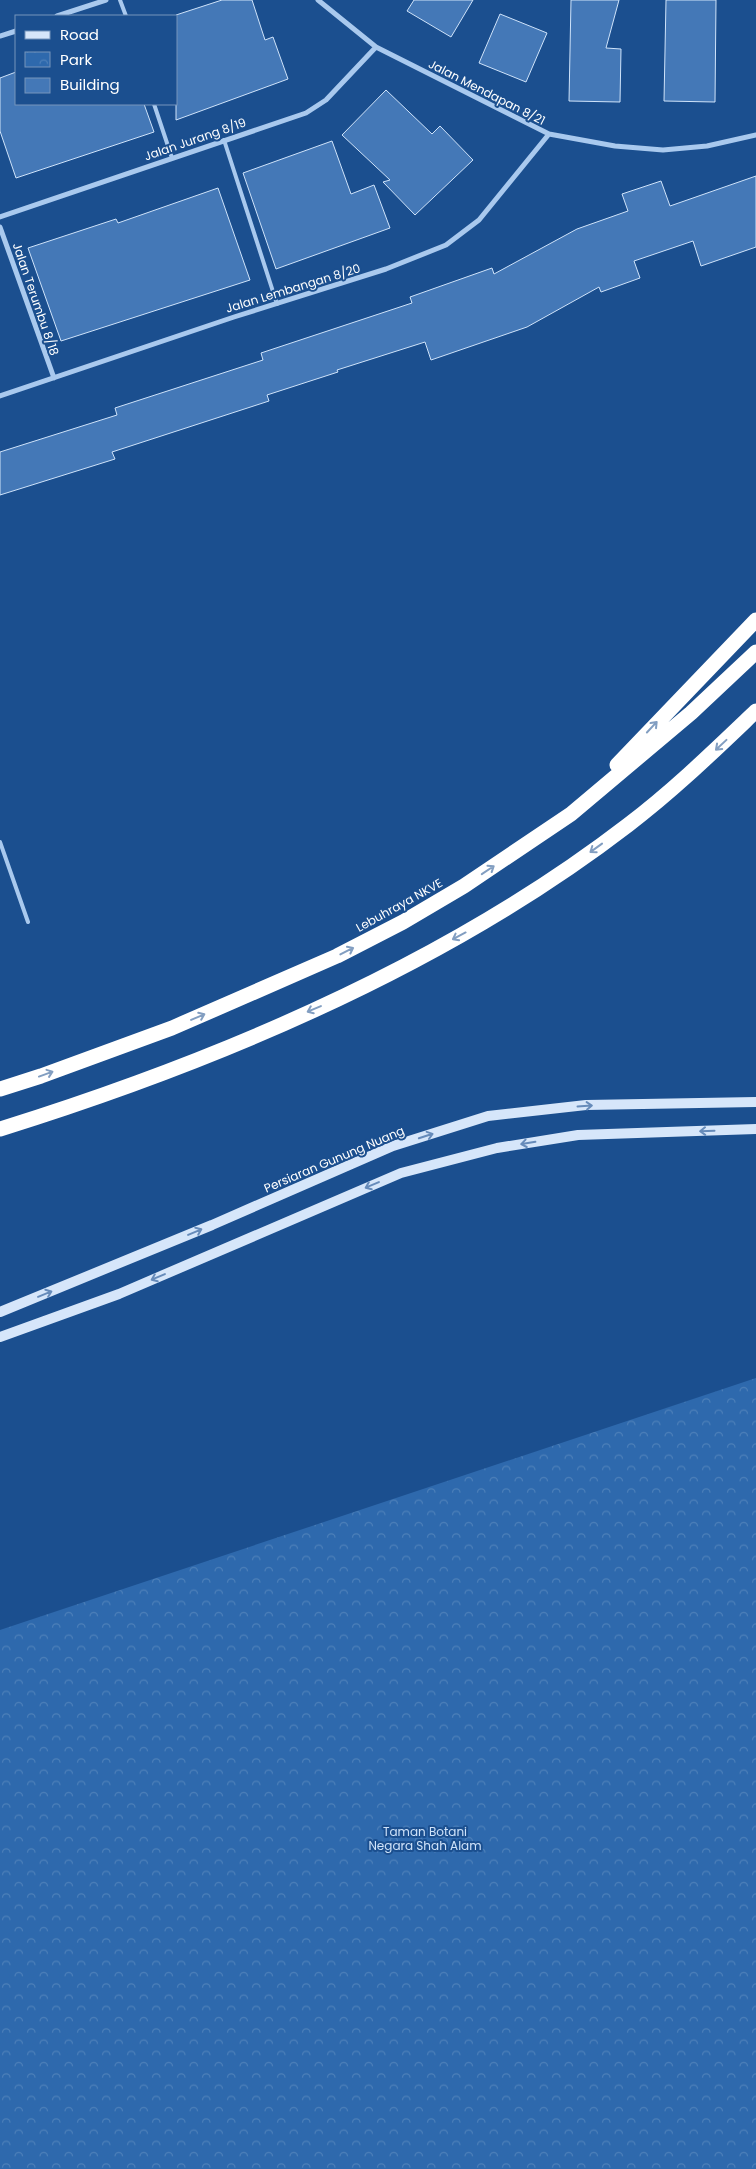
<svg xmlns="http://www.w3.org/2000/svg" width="756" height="2169" font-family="Poppins,sans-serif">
  <defs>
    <pattern id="park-crowns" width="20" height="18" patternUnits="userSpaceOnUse" patternTransform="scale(1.25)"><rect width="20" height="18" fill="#2e69ad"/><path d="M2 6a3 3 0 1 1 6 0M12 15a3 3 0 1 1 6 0" fill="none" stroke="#4d80b9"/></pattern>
  </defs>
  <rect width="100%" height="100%" fill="#1b4f8f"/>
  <path fill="url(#park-crowns)" d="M756,1378V2169H0V1630Z"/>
  <path fill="#4478b7" stroke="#cfe3fa" d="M222,0H252L265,40L273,37L288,79L176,120V15Z
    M414,0H473L451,37L407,11Z
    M571,0H619L606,48L621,49L620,102L569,101Z
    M666,0H716L715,102L664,101Z
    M500,14L547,33L526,82L479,63Z
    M16,72V104H144L154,132L16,178L0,131V78Z
    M386,90L432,134L440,126L473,160L415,215L383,182L390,180L342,135Z
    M332,141L351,194L374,185L390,228L276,269L243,173Z
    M756,176V247L701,266L693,241L634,261L640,278L601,292L599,287L527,327L431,360L425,342L337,370L338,372L267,395L269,401L112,452L115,459L0,495V452L117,415L115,408L263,360L261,353L412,303L410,297L492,268L494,274L577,229L628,211L622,194L661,181L670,206Z
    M218,188L250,280L61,341L28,248L116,219L118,223Z"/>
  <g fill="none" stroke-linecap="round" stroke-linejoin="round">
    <path stroke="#a9c9ee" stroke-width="4" d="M120,0L126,16
      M154,104L172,158
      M224,140L277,304
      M0,842L28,922"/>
    <path stroke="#a9c9ee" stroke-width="5" d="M318,0L376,47L549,134L615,146L663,150L707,146L756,135
      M57,16L106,0
      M0,36L16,31
      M0,217L306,113L326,100L376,47
      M0,227L54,378
      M0,396L234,317L386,269L446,245L479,220L549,134"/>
    <path stroke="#d6e6fa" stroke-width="10" d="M0,1312L212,1225L393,1146L488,1116L586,1105L756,1102
      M0,1337L119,1294L401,1173L497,1148L578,1135L756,1129"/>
    <path stroke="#fff" stroke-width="15" d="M617,765L756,620
      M0,1089L41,1076L172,1028L337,956L403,922L464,886L571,814L691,713L756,652
      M0,1129C218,1061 446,965 628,825C674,790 714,751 756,711"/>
  </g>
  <defs><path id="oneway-shaft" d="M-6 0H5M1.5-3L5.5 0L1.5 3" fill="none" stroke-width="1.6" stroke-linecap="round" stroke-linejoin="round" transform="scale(1.25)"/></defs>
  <g stroke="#829ec1">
    <use href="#oneway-shaft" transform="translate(652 727) rotate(-47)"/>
    <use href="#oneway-shaft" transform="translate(721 745) rotate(137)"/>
    <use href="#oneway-shaft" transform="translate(596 848) rotate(144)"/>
    <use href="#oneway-shaft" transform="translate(488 870) rotate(-34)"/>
    <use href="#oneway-shaft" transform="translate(459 936) rotate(152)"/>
    <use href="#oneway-shaft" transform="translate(347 951) rotate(-27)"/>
    <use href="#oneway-shaft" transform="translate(314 1009) rotate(157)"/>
    <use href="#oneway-shaft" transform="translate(198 1017) rotate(-23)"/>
    <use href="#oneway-shaft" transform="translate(46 1074) rotate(-20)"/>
  </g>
  <g stroke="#668bba">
    <use href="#oneway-shaft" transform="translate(585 1106) rotate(-4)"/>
    <use href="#oneway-shaft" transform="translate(707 1131) rotate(178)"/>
    <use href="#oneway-shaft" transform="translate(426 1136) rotate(-18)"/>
    <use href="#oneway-shaft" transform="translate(528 1143) rotate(171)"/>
    <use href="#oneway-shaft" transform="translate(372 1185) rotate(157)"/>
    <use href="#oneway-shaft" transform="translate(195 1232) rotate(-23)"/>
    <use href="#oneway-shaft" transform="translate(158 1277) rotate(157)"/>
    <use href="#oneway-shaft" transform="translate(45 1294) rotate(-22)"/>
  </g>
  <g text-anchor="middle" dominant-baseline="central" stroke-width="4" stroke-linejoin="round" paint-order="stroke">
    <g font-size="12" fill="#fff" stroke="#1b4f8f">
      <text transform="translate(487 92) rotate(27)">Jalan Mendapan 8/21</text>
      <text transform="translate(195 139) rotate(-19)">Jalan Jurang 8/19</text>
      <text transform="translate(293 288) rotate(-17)">Jalan Lembangan 8/20</text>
      <text transform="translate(36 299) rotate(71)">Jalan Terumbu 8/18</text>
      <text transform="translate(399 905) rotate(-29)">Lebuhraya NKVE</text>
      <text transform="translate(334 1159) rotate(-23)">Persiaran Gunung Nuang</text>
    </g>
    <g font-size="12" fill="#cfe3fa" stroke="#1b4f8f">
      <text x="425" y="1831">Taman Botani<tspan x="425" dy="14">Negara Shah Alam</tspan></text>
    </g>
  </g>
  <rect x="15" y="15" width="162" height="90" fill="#1b4f8f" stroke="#7695bc"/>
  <rect x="25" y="31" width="25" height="8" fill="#d6e6fa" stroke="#7695bc"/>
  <text x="60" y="40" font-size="15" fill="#ffffff">Road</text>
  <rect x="25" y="52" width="25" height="15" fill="url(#park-crowns)" stroke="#7695bc"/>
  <text x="60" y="65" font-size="15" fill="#ffffff">Park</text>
  <rect x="25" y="78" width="25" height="15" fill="#4478b7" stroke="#7695bc"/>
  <text x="60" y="90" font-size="15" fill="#ffffff">Building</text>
</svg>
